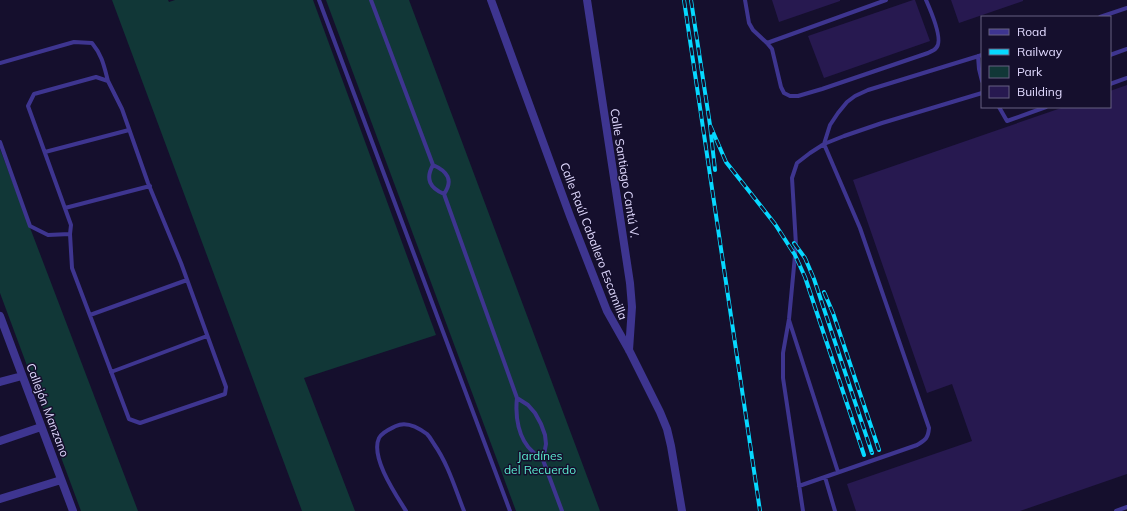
<svg xmlns="http://www.w3.org/2000/svg" width="1127" height="511" font-family="Mulish,sans-serif">
  <rect width="100%" height="100%" fill="#150f2d"/>
  <path fill="#113737" d="M112,0H168L169,2L175,0H313L436,335L304,378L355,511H302Z
    M326,0H409L600,511H516Z
    M0,149L138,511H81L0,293Z"/>
  <path fill="#271950" d="M772,0H840V1L779,22Z
    M913,0H915L930,41L824,78L808,36Z
    M951,0H1023V1L959,23Z
    M1127,85V474L1020,511H856L847,484L972,441L952,384L927,393L853,180L1064,107H1110V91Z"/>
  <g fill="none" stroke-linecap="round" stroke-linejoin="round">
    <path stroke="#3e3590" stroke-width="4" d="M319,0L510,511
      M371,0L433,165C447,171 454,180 444,194
      M745,0L749,23L753,30L767,43L772,49L781,87L784,93L790,96H798L822,89L928,53C930,52 935,50 936,48C944,41 930,9 926,0
      M1100,17L1127,8
      M767,43L886,0
      M1110,55L1127,49
      M978,56L979,69L982,81
      M0,63L74,42L92,43C102,55 104,66 108,81
      M96,77L108,81L122,109L148,183L181,263L226,387L225,394L140,423L129,419L72,268L70,234L71,225L28,106L34,94Z
      M1110,84L1127,78
      M999,107L1007,121L1046,107
      M0,142L30,226L48,235L70,234
      M45,152L129,130
      M433,165C425,179 430,188 444,194L517,398C515,416 518,439 533,452C536,455 540,457 543,460
      M65,208L150,186
      M90,315L187,280
      M789,320L838,472
      M111,372L207,336
      M517,398L528,405L535,413L541,424L545,435L546,444L543,460L562,511
      M825,477L835,511
      M799,486L917,445C925,440 928,439 929,428L860,228L824,144L830,125L838,113L847,102L855,96L868,90L982,55
      M406,511C396,495 370,457 379,438C382,432 390,429 396,426C406,421 419,428 427,434C430,437 432,441 434,444C448,464 455,488 464,511
      M803,511L783,378V353L789,319L796,245L792,178L797,163L810,153L824,144L844,136L882,123L982,93
      M1116,511L1127,507"/>
    <path stroke="#3e3590" stroke-width="8" d="M491,0L570,216L607,311L629,350L660,412L667,429L671,446L682,511
      M587,0L630,283L632,307L629,350
      M0,316L73,511
      M0,382L22,376
      M0,441L41,427
      M0,499L61,480"/>
    <defs>
      <path id="rail" d="M684,0L760,511
        M691,0L710,125L715,170
        M710,125L726,162L775,224L795,255L805,277L864,455
        M794,243L805,258L814,279L872,453
        M824,292L833,313L879,450"/>
    </defs>
    <use href="#rail" stroke="#06d8ff" stroke-width="4"/>
    <use href="#rail" stroke="#150f2d" stroke-width="2.5" stroke-dasharray="8" stroke-linecap="butt"/>
  </g>
  <g text-anchor="middle" dominant-baseline="central" stroke-width="3" stroke-linejoin="round" paint-order="stroke">
    <g font-size="12" fill="#e1daff" stroke="#150f2d">
      <text transform="translate(625 173) rotate(81)">Calle Santiago Cantú V.</text>
      <text transform="translate(594 241) rotate(69)">Calle Raúl Caballero Escamilla</text>
      <text transform="translate(48 410) rotate(69)">Callejón Manzano</text>
    </g>
    <g font-size="12" fill="#5aeccf" stroke="#150f2d">
      <text x="540" y="455">Jardínes<tspan x="540" dy="14">del Recuerdo</tspan></text>
    </g>
  </g>
  <rect x="981" y="16" width="130" height="92" fill="#150f2d" stroke="#676081"/>
  <rect x="989" y="29" width="20" height="6" fill="#3e3590" stroke="#676081"/>
  <text x="1017" y="36" font-size="12" fill="#e1daff">Road</text>
  <rect x="989" y="49" width="20" height="6" fill="#06d8ff" stroke="#676081"/>
  <text x="1017" y="56" font-size="12" fill="#e1daff">Railway</text>
  <rect x="989" y="66" width="20" height="12" fill="#113737" stroke="#676081"/>
  <text x="1017" y="76" font-size="12" fill="#e1daff">Park</text>
  <rect x="989" y="86" width="20" height="12" fill="#271950" stroke="#676081"/>
  <text x="1017" y="96" font-size="12" fill="#e1daff">Building</text>
</svg>
